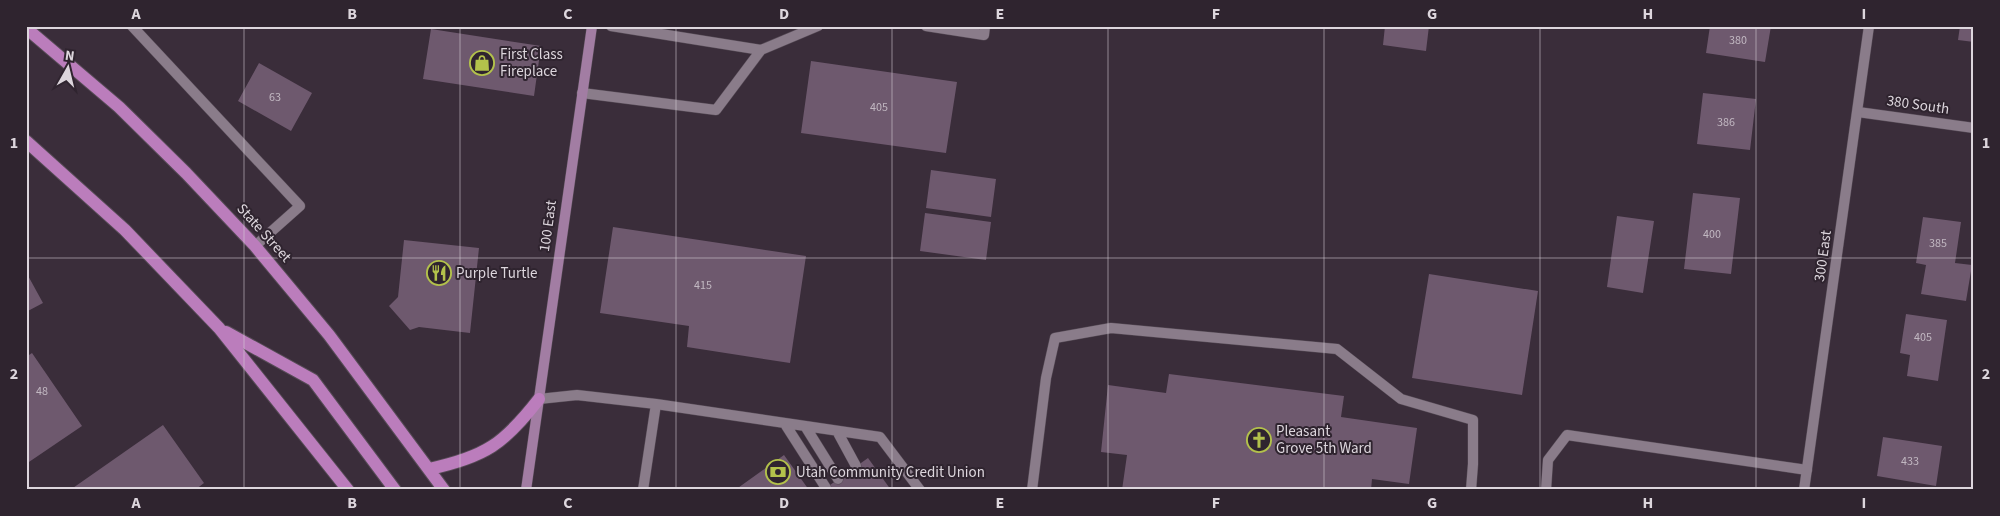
<svg xmlns="http://www.w3.org/2000/svg" width="2000" height="516" font-family="'Source Sans 3',sans-serif">
  <rect width="100%" height="100%" fill="#3a2d3a"/>
  <path fill="#6e596e" d="M1385,26H1429L1426,51L1383,45Z
    M1710,26H1771L1765,62L1706,53Z
    M1960,26H1974V42L1958,40Z
    M431,29L541,46L534,96L423,79Z
    M811,61L957,82L946,153L801,133Z
    M259,63L312,93L291,131L238,101Z
    M1703,93L1756,99L1750,150L1697,144Z
    M931,170L996,179L991,217L926,208Z
    M1693,193L1740,198L1731,274L1684,269Z
    M925,213L991,222L986,260L920,251Z
    M1617,216L1654,221L1643,293L1607,287Z
    M1923,217L1961,222L1955,263L1972,265L1966,301L1921,294L1926,265L1916,263Z
    M613,227L806,256L790,363L687,347L689,326L600,313Z
    M404,240L479,248L470,333L419,327L410,330L389,306L398,297Z
    M26,272L43,303L26,312Z
    M1429,274L1538,291L1522,395L1412,378Z
    M1906,314L1947,320L1938,381L1907,376L1910,355L1900,353Z
    M32,353L82,426L26,464V357Z
    M1169,374L1344,396L1341,417L1417,428L1409,484L1372,479L1371,490H1122L1127,455L1101,452L1108,385L1166,393Z
    M163,425L204,483L195,490H70Z
    M1883,437L1942,446L1936,486L1877,476Z
    M784,455L809,490H735Z
    M868,458L891,490H823Z"/>
  <g fill="none" stroke-linecap="round" stroke-linejoin="round">
    <defs>
      <path id="service" d="M132,26L300,206L255,246
        M611,26L761,50
        M926,26L984,35L985,26
        M582,93L716,110L761,50L818,26
        M539,399L577,395L656,404
        M785,424L826,488
        M805,426L838,479
        M837,431L856,466
        M643,490L656,404L880,437L920,490
        M1032,490L1046,378L1055,338L1111,328L1337,349L1401,399L1473,420V464L1471,490
        M1546,490L1548,460L1567,435L1807,470"/>
      <path id="minor" d="M1858,112L1974,128"/>
      <path id="tertiary" d="M1804,490L1869,26"/>
      <path id="secondary" d="M526,490L592,26"/>
      <path id="primary" d="M26,28L119,107L186,173L255,246L329,335L444,490
        M26,141L125,230L219,328L348,490
        M226,332L313,380L395,490
        M429,469C485,457 504,444 539,399"/>
    </defs>
    <use href="#service" stroke="#564b56" stroke-width="11"/>
    <use href="#minor" stroke="#564b56" stroke-width="11"/>
    <use href="#tertiary" stroke="#564b56" stroke-width="11"/>
    <use href="#secondary" stroke="#564b56" stroke-width="11"/>
    <use href="#primary" stroke="#564b56" stroke-width="14"/>
    <use href="#service" stroke="#8a7c8a" stroke-width="10"/>
    <use href="#minor" stroke="#8a7c8a" stroke-width="10"/>
    <use href="#tertiary" stroke="#8a7c8a" stroke-width="10"/>
    <use href="#secondary" stroke="#a27da3" stroke-width="10"/>
    <use href="#primary" stroke="#bb7dbc" stroke-width="12"/>
  </g>
  <path fill="none" stroke="#ddd6dd" stroke-width="1" stroke-opacity="0.55" d="M244,26V490M460,26V490M676,26V490M892,26V490M1108,26V490M1324,26V490M1540,26V490M1756,26V490M26,258H1974"/>
  <defs>
    <symbol id="shop-ring" viewBox="-11 -11 22 22"><circle r="9.5" fill="#2f242f" stroke="#b3c24b" stroke-width="1.5"/><path d="M-5-2.5h2.3a2.7 3.5 0 0 1 5.4 0H5L5.5 6h-11ZM-1.5-2.5h3a1.5 2.3 0 0 0-3 0Z" fill="#b3c24b"/></symbol>
    <symbol id="restaurant-ring" viewBox="-11 -11 22 22"><circle r="9.5" fill="#2f242f" stroke="#b3c24b" stroke-width="1.5"/><path d="M-5-6h1v4h1v-4h1v4h1v-4h1v5L-1.5 .5V6h-2V.5L-5-1ZM5-6V6H3V1.5H1.5Q1.5-4 5-6Z" fill="#b3c24b"/></symbol>
    <symbol id="church-ring" viewBox="-11 -11 22 22"><circle r="9.5" fill="#2f242f" stroke="#b3c24b" stroke-width="1.5"/><path d="M-1.2-6h2.4v3.5h3.3v2.4h-3.3V6h-2.4V-.1h-3.3v-2.4h3.3Z" fill="#b3c24b"/></symbol>
    <symbol id="bank-ring" viewBox="-11 -11 22 22"><circle r="9.5" fill="#2f242f" stroke="#b3c24b" stroke-width="1.5"/><path d="M-6-4H6V4H-6ZM0-2.3a2.3 2.3 0 1 0 0 4.6a2.3 2.3 0 1 0 0-4.6Z" fill="#b3c24b"/></symbol>
  </defs>
  <g fill-rule="evenodd">
    <use href="#shop-ring" x="468" y="49" width="28" height="28"/>
    <use href="#restaurant-ring" x="425" y="259" width="28" height="28"/>
    <use href="#church-ring" x="1245" y="426" width="28" height="28"/>
    <use href="#bank-ring" x="764" y="458" width="28" height="28"/>
  </g>
  <g text-anchor="middle" dominant-baseline="central" stroke-width="4" stroke-linejoin="round" paint-order="stroke">
    <g font-size="12" fill="#c1b7c1">
      <text x="1738" y="40">380</text>
      <text x="275" y="97">63</text>
      <text x="879" y="107">405</text>
      <text x="1726" y="122">386</text>
      <text x="1712" y="234">400</text>
      <text x="1938" y="243">385</text>
      <text x="703" y="285">415</text>
      <text x="1923" y="337">405</text>
      <text x="42" y="391">48</text>
      <text x="1910" y="461">433</text>
    </g>
    <g font-size="15" fill="#ddd6dd" stroke="#2f242f" text-anchor="start">
      <text x="500" y="54">First Class<tspan x="500" dy="17">Fireplace</tspan></text>
      <text x="456" y="273">Purple Turtle</text>
      <text x="1276" y="431">Pleasant<tspan x="1276" dy="17">Grove 5th Ward</tspan></text>
      <text x="796" y="472">Utah Community Credit Union</text>
    </g>
    <g font-size="15" fill="#ddd6dd" stroke="#2f242f">
      <text transform="translate(1918 105) rotate(8)">380 South</text>
      <text transform="translate(548 226) rotate(-82)">100 East</text>
      <text transform="translate(264 233) rotate(48)">State Street</text>
      <text transform="translate(1823 256) rotate(-82)">300 East</text>
    </g>
  </g>
  <rect width="2000" height="516" fill="none" stroke="#2f242f" stroke-width="55"/>
  <g transform="translate(68 68) rotate(8)" stroke="#2f242f" stroke-width="4" paint-order="stroke">
  <path d="M0-4L9 19L0 12L-9 19Z" fill="#ddd6dd"/>
  <text y="-8" font-size="14" font-weight="bold" text-anchor="middle" fill="#ddd6dd">N</text>
  </g>
  <rect x="28" y="28" width="1944" height="460" fill="none" stroke="#ddd6dd" stroke-width="2"/>
  <g font-size="16" text-anchor="middle" font-weight="bold" fill="#ddd6dd">
    <text x="136" y="19">A</text>
    <text x="352" y="19">B</text>
    <text x="568" y="19">C</text>
    <text x="784" y="19">D</text>
    <text x="1000" y="19">E</text>
    <text x="1216" y="19">F</text>
    <text x="1432" y="19">G</text>
    <text x="1648" y="19">H</text>
    <text x="1864" y="19">I</text>
    <text x="14" y="148">1</text>
    <text x="1986" y="148">1</text>
    <text x="14" y="379">2</text>
    <text x="1986" y="379">2</text>
    <text x="136" y="508">A</text>
    <text x="352" y="508">B</text>
    <text x="568" y="508">C</text>
    <text x="784" y="508">D</text>
    <text x="1000" y="508">E</text>
    <text x="1216" y="508">F</text>
    <text x="1432" y="508">G</text>
    <text x="1648" y="508">H</text>
    <text x="1864" y="508">I</text>
  </g>
</svg>
